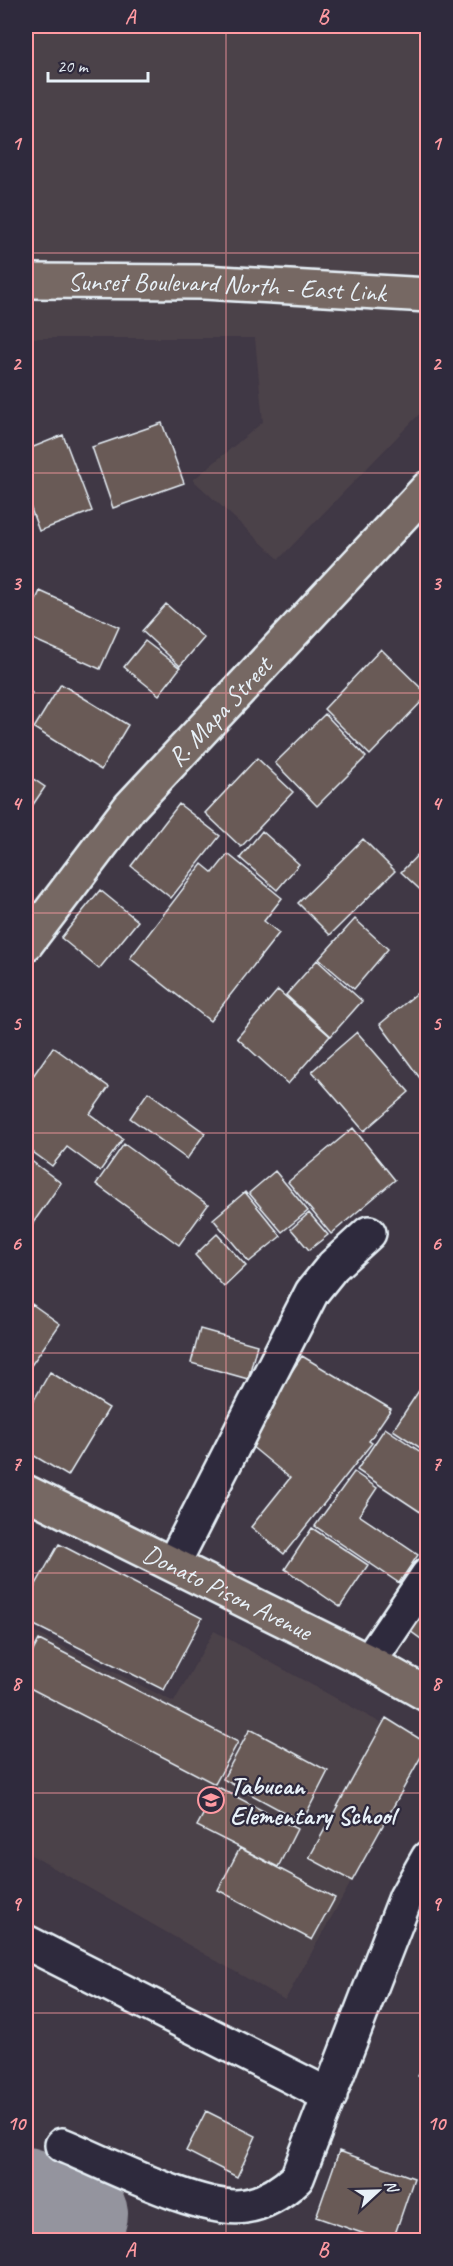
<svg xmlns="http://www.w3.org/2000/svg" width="453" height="2266" font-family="Caveat,sans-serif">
  <rect width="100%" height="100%" fill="#403845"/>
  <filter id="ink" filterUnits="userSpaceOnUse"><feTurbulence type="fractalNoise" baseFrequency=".0167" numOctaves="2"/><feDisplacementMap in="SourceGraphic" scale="12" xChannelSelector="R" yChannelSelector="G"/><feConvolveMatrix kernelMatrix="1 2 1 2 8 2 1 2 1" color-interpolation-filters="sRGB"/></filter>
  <g filter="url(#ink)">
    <path fill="#4c424a" d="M26,26H427V406L279,559L193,480L263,422L255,338H26Z
      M26,1628L174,1702L214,1631L426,1748L285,2000L26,1852Z"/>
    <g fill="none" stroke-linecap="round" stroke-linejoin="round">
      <path stroke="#94949e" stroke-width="90" d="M26,2192L83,2214L79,2227L26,2206"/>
    </g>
    <path fill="#695a57" stroke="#e8f1f8" stroke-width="1.5" d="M162,423L184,483L113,508L92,447Z
      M63,435L92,511L39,531L26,495V450Z
      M40,591L119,627L100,669L26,636V622Z
      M166,604L204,638L180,666L142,631Z
      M145,641L180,668L159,695L124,667Z
      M381,649L428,695L370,755L324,709Z
      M61,684L128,725L101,770L34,728Z
      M26,688L32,693L26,703Z
      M325,714L366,757L317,806L275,763Z
      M257,758L293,792L241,847L205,813Z
      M26,774L45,787L26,815Z
      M179,804L220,836L171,898L131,866Z
      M262,831L299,864L277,890L240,858Z
      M363,839L395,871L330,935L298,903Z
      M428,844V897L401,872Z
      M228,854L282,898L264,921L279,933L210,1021L130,958L202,864L213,873Z
      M100,890L138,921L99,969L61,938Z
      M355,919L388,949L354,989L319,959Z
      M317,960L362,1001L331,1036L286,995Z
      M428,984V1089L380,1024Z
      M278,990L330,1036L288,1084L237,1038Z
      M357,1032L409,1092L364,1131L312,1071Z
      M53,1047L109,1087L90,1114L123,1139L100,1171L67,1147L52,1166L26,1147V1086Z
      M148,1092L205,1133L187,1159L130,1118Z
      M353,1128L395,1180L331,1234L288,1182Z
      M124,1144L208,1205L179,1245L96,1184Z
      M26,1157L61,1183L26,1233Z
      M275,1171L308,1211L282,1232L249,1193Z
      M245,1192L281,1236L249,1262L213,1219Z
      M309,1213L328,1235L309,1250L291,1229Z
      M217,1234L246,1266L224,1287L195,1255Z
      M32,1304L60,1324L30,1367L26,1364V1313Z
      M200,1329L257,1345L248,1379L191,1363Z
      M302,1356L391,1409L369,1441L372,1443L284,1554L251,1527L290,1478L245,1441Z
      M50,1372L109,1408L68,1476L26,1451V1414Z
      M428,1374V1389L421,1384Z
      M420,1389L428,1394V1453L393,1430Z
      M385,1428L428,1457V1517L357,1470Z
      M354,1472L377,1488L359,1515L418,1555L399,1583L315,1526Z
      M312,1528L368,1565L340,1607L285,1569Z
      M59,1544L202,1618L164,1690L26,1621V1602Z
      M428,1605V1644L410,1631Z
      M39,1640L238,1742L215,1784L26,1686V1664Z
      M386,1718L428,1744L352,1881L309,1858Z
      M250,1729L328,1771L302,1822L223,1779Z
      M218,1787L297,1829L278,1867L197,1826Z
      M240,1848L335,1898L312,1940L218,1890Z
      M428,2060V2081L418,2076Z
      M206,2111L256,2136L237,2177L186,2151Z
      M339,2151L414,2178L393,2240H382L316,2217Z"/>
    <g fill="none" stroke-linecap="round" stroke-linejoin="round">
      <defs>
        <path id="minor" d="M173,1564L312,1292L333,1266L369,1233
          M369,1662L428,1575
          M26,1942L330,2096
          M62,2145C104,2162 204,2214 245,2206C266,2203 282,2192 297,2178L406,1897L428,1858"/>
        <g id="major">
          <path id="s1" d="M26,281L204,282L428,295"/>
          <path id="s2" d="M26,944L130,807L428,488"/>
          <path id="s3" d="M26,1492L369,1662L428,1695"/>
        </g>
      </defs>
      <use href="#minor" stroke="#e8f1f8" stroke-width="38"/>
      <use href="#major" stroke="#e8f1f8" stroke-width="38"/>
      <use href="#minor" stroke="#2f2a3d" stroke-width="33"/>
      <use href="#major" stroke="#766864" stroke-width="33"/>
    </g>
  </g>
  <path fill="none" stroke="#ff9aa2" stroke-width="1.5" stroke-opacity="0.55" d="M226,26V2240M26,253H428M26,473H428M26,693H428M26,913H428M26,1133H428M26,1353H428M26,1573H428M26,1793H428M26,2013H428"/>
  <defs>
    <symbol id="school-ring" viewBox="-11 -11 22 22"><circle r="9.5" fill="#2f2a3d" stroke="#ff9aa2" stroke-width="1.5"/><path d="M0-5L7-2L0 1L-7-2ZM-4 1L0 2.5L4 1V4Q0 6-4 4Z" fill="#ff9aa2"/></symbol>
  </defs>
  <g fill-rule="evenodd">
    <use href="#school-ring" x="196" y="1785" width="30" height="30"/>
  </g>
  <g text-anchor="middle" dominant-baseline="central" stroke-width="4.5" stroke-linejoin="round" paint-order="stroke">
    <g font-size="26" fill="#e8f1f8" stroke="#2f2a3d">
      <text stroke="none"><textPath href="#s1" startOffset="201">Sunset Boulevard North - East Link</textPath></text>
      <text stroke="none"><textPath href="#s2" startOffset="303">R. Mapa Street</textPath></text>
      <text stroke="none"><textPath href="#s3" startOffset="225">Donato Pison Avenue</textPath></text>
    </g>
    <g font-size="26" font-weight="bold" fill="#e8f1f8" stroke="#2f2a3d" text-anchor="start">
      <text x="230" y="1785">Tabucan<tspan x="230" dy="30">Elementary School</tspan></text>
    </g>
  </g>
  <rect width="453" height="2266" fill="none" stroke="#2f2a3d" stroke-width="66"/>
  <g transform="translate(378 2191) rotate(68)" stroke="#2f2a3d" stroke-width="4.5" paint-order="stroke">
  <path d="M0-4.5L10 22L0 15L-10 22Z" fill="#e8f1f8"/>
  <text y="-9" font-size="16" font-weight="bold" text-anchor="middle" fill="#e8f1f8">N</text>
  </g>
  <path d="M48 72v9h100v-9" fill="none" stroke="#e8f1f8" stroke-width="3"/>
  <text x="57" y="72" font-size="18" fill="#e8f1f8" stroke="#2f2a3d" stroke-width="4.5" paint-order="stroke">20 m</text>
  <rect x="33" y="33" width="387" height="2200" fill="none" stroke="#ff9aa2" stroke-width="2"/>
  <g font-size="20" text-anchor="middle" font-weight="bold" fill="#ff9aa2">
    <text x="130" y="23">A</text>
    <text x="323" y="23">B</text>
    <text x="16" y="150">1</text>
    <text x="436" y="150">1</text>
    <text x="16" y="370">2</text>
    <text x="436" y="370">2</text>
    <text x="16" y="590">3</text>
    <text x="436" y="590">3</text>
    <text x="16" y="810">4</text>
    <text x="436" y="810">4</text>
    <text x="16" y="1030">5</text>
    <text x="436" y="1030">5</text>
    <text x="16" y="1250">6</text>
    <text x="436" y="1250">6</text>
    <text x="16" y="1470">7</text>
    <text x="436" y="1470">7</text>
    <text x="16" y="1690">8</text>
    <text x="436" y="1690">8</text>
    <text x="16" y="1910">9</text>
    <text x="436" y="1910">9</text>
    <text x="16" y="2130">10</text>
    <text x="436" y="2130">10</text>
    <text x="130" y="2256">A</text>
    <text x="323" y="2256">B</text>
  </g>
</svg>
